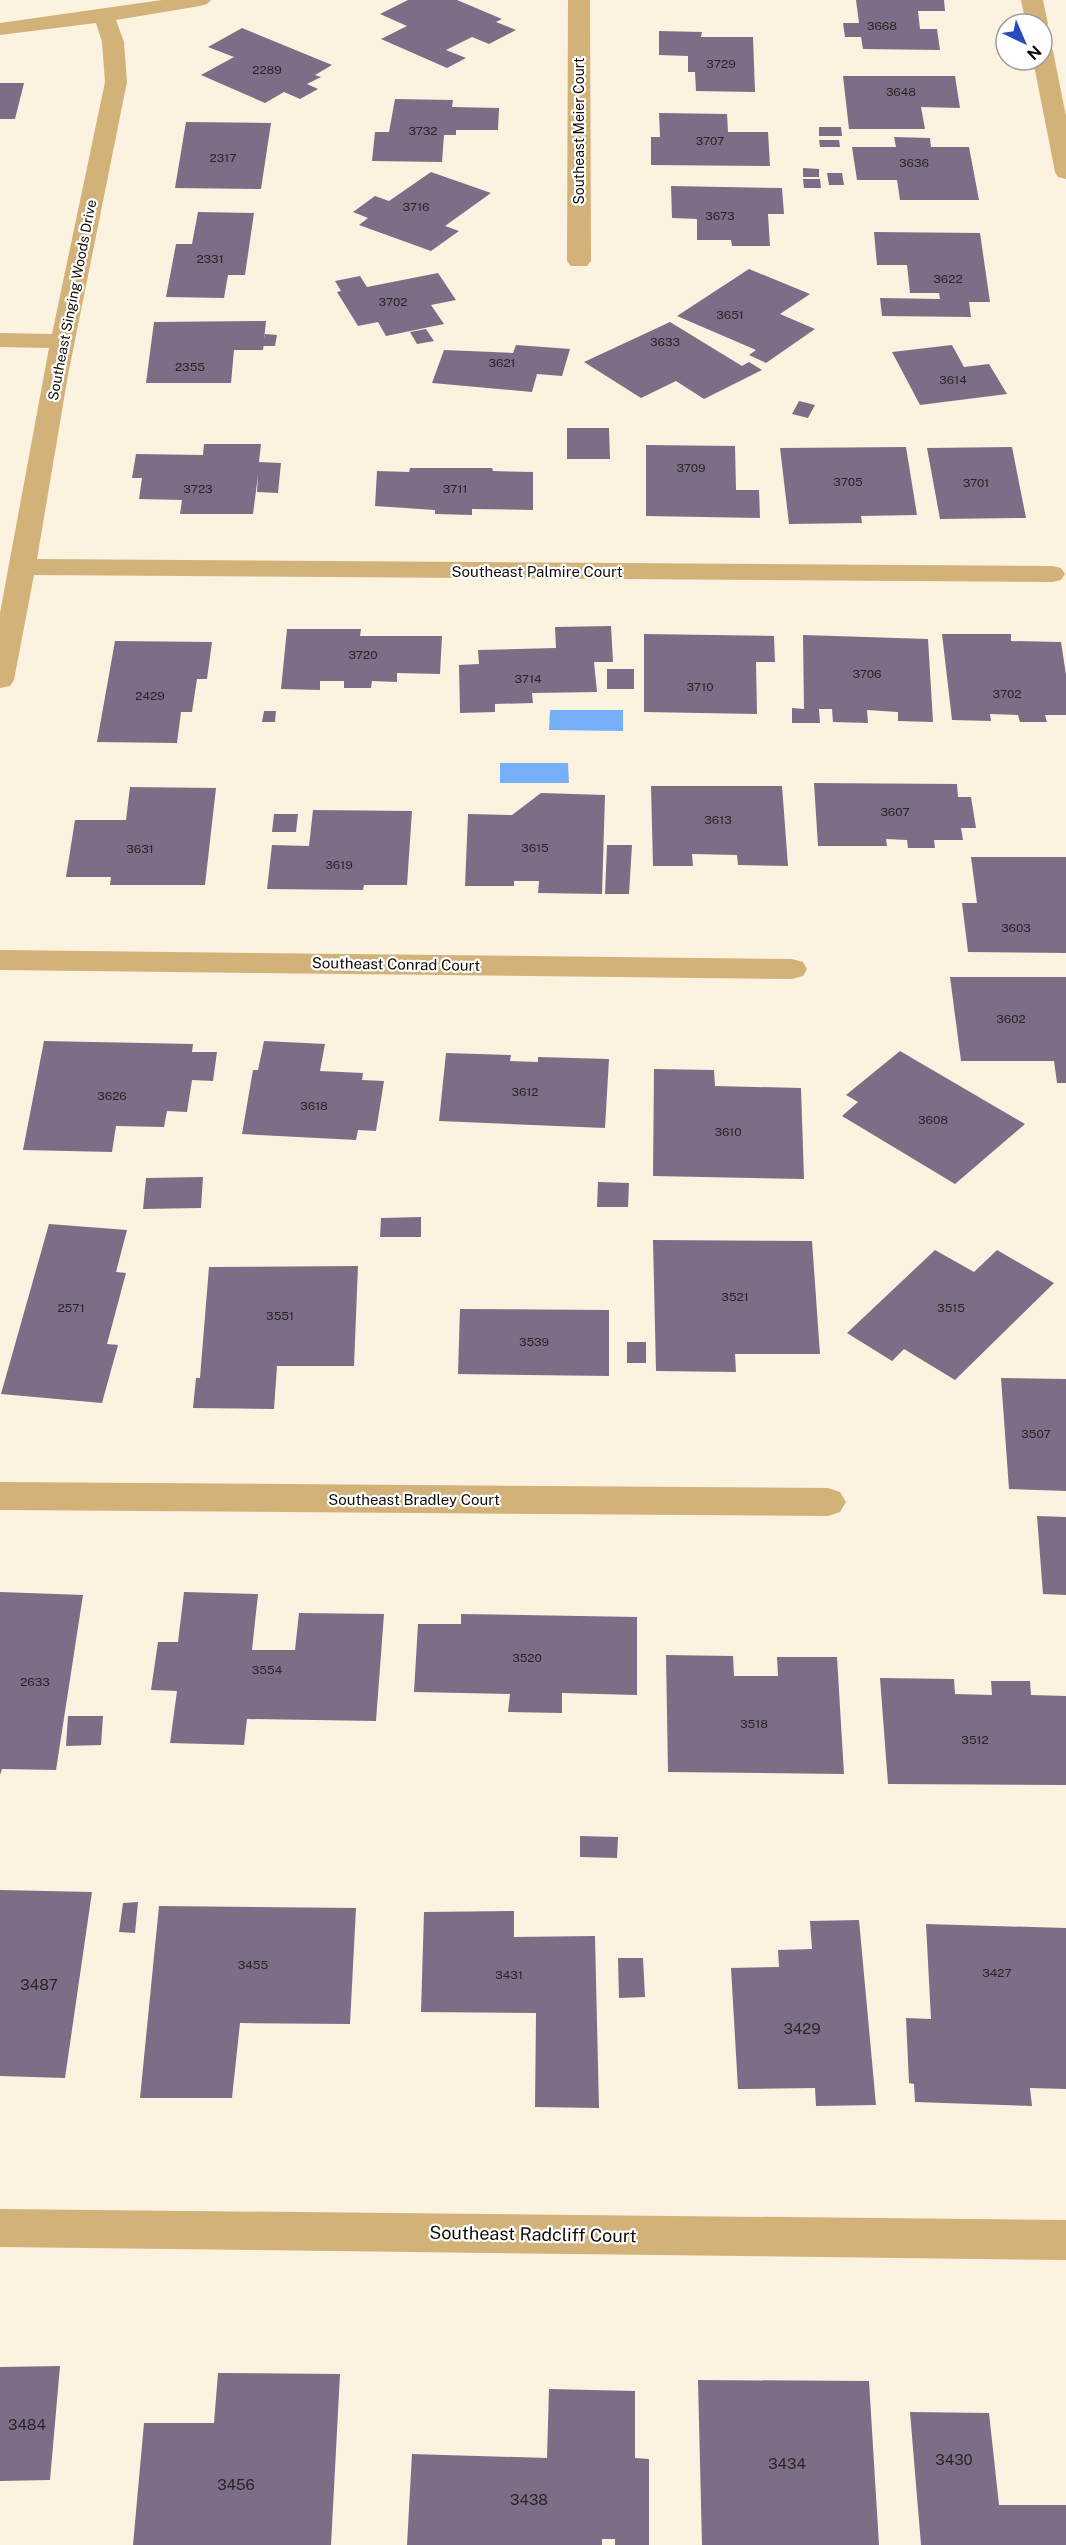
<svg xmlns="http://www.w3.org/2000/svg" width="1066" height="2545" font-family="'Public Sans',sans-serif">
  <rect width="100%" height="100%" fill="#fcf2e0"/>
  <path fill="#75affa" d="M550,710H623V731L549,730Z
    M500,763H568L569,783H500Z"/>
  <path fill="#7d6e88" d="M408,0H457L502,19L496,22L516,30L489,44L472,37L446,50L466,58L447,68L381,39L407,26L380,14Z
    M856,0H944L945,11H918L920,29H937L940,50L863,49L861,37H845L843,23H859Z
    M242,28L332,65L315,75L321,77L307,84L318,89L300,99L284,92L265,103L201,75L234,57L208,47Z
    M659,31L702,32L701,37H753L755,92L696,91L695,72H688V56L659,55Z
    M843,76H955L960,108L921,107L925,129H849Z
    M0,83H24L15,119H0Z
    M395,99L453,100L452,107L499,108L498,130H456V135H444L442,162L372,161L375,132H389Z
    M659,113L727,114L728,132H768L770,166L651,165V137H660Z
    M186,122L271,123L261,189L175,188Z
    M819,127H841L842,136H819Z
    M894,137L930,138L931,147H969L979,200H900L897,180H857L852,147H896Z
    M819,140H839L840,147H820Z
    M803,168L819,169V177H803Z
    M431,172L491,193L445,226L459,231L431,251L359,225L368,218L353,212L375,196L389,201Z
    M827,173H842L844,185H829Z
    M803,179H820L821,188H804Z
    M671,186L782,188L784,214H768L770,246H732L731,240H697V219L672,218Z
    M198,212L254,213L245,275H228L224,298L166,297L176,244H192Z
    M874,232L980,233L990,302H969L971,317L882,316L880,298L940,299L939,293H910L907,265H877Z
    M749,269L810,294L780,314L815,329L766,363L749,355L756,350L677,316Z
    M438,273L456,300L431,305L444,324L386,336L378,322L358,326L337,292L341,291L335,281L360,276L367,287Z
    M266,321L263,350H234L231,383H146L154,322Z
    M670,322L742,366L749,362L762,370L704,399L676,381L641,398L584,362Z
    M426,329L434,341L417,344L410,332Z
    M265,334L277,335L275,346H263Z
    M516,345L570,349L562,376L537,374L532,392L432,383L444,350L513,353Z
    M952,345L964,367L989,364L1007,394L920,405L892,352Z
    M799,401L815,405L808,418L792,414Z
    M567,428H609L610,459H567Z
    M204,444H261L259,462L281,463L278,493L257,492L258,475L253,514H180L182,500L139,499L142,478H132L136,454L203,455Z
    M646,445L735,446L736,490H759L760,518L646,516Z
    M906,447L917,515L861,516L862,523L789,524L780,448Z
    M1012,447L1026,518L940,519L927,448Z
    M410,468H492L493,471L533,472V510L472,509V515L435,514V510L375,506L377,471L409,472Z
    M611,626L613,662H594L597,692L532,693L533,703L495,704V712L460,713L459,665L479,664L478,650L556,648L555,627Z
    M287,629H361L360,636H442L440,674L397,673V682L372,681L371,688H344V681H320V690L281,689Z
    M644,634L774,636L775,662H756L757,714L644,712Z
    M942,634H1011V641L1061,642L1066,675V715H1045L1047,722H1020L1018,715L990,714L991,721L952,720Z
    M803,635L928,639L933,722L898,721V712L867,710L868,723L833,722L832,709H819L820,723H792V708L804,709Z
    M115,641L212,642L207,679H197L192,712H181L177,743L97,742Z
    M607,669H634V689H607Z
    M264,711H276L275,722H262Z
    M814,783L957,784L958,797H971L976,828H961L963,840H934L935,848H908L907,840L886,839L887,846H818Z
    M651,786H782L788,866L738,865L737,855L692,854L693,866H653Z
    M130,787L216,788L205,885H110L111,877H66L75,820H126Z
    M541,793L605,795L602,894L538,893L539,881H514V886H465L468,814L512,815Z
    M313,810L412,811L407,885H364L363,890L267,889L272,845L309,846Z
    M274,814H298L296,832H272Z
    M607,845H632L629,894H605Z
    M971,857H1066V953L968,952L962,903H977Z
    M950,977H1066V1083H1057L1054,1061H961Z
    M44,1041L193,1044L192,1052H217L213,1081L192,1080L187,1112L167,1111L164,1127L116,1126L112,1152L23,1150Z
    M264,1041L325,1044L320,1071L363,1073L362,1080L384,1081L376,1131L358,1130L356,1140L242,1134L253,1070H258Z
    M900,1051L1025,1124L955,1184L842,1116L858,1102L846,1095Z
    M446,1053L511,1055L510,1061L538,1062V1057L609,1059L605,1128L439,1121Z
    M654,1069L714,1070L715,1086L801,1088L804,1179L653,1176Z
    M203,1177L201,1208L143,1209L146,1178Z
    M598,1182L629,1183L628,1207H597Z
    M421,1217V1237H380L381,1218Z
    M49,1224L127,1230L116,1272L126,1273L107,1344L118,1345L102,1403L1,1394Z
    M653,1240L812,1241L820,1354H735L736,1372L656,1371Z
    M935,1250L974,1272L997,1250L1054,1283L955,1380L904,1349L892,1361L847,1333Z
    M358,1266L354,1366H277L274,1409L193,1408L196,1378H200L209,1267Z
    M460,1309L609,1310V1376L458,1374Z
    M627,1342H646V1363H627Z
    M1001,1378L1066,1379V1491L1009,1489Z
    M1037,1516L1066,1517V1595L1043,1594Z
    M0,1592L83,1595L56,1770L2,1769L0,1775Z
    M184,1592L258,1594L252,1650H295L299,1613L384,1614L376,1721L247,1719L244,1745L170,1743L177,1691L151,1690L158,1642H178Z
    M461,1614L637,1617V1695L562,1693V1713L508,1712L510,1694L414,1692L418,1624H461Z
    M666,1655L733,1656L734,1676H778L777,1657H837L844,1774L668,1772Z
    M880,1678L954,1679L955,1694L992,1695L991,1681H1030L1031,1695L1066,1696V1785L888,1784Z
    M68,1716H103L101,1745L66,1746Z
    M580,1836L618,1837L617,1858L580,1857Z
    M0,1890L92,1892L65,2078L0,2076Z
    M138,1902L135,1933L119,1932L123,1903Z
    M159,1906L356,1908L350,2024L240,2023L232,2098H140Z
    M514,1911V1937L595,1936L599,2108L535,2107L536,2013L421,2012L424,1912Z
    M859,1920L876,2105L816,2106L815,2088L738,2089L731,1968L779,1967L778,1950L812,1949L810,1921Z
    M926,1924L1066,1928V2089L1030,2088L1032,2106L915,2102L914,2084L909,2083L906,2018L931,2019Z
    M618,1958H643L645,1997L619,1998Z
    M60,2366L50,2480L0,2481V2367Z
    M218,2373L340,2374L331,2545H133L144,2423H214Z
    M698,2380L869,2381L879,2545H702Z
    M549,2389L635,2391V2458L649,2459V2545H615V2539H602V2545H407L412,2454L547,2458Z
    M910,2412L989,2413L999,2505H1066V2545H921Z"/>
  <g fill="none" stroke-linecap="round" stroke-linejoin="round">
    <path fill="#d2b279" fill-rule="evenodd" d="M162,0H211L207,4L200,6L116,20L124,42L127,82L68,375L37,559L1052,566L1061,568L1065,574L1061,580L1052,582L34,575L14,680L10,686L0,688V613L49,348L0,347V333L52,334L105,82L102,42L96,23L0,35V23Z
      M568,0H590L591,261L587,266H571L567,261Z
      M1021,0H1043L1048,24L1045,29H1042V24H1026Z
      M1042,45L1050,46L1053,51L1066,116V179L1058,177L1055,172L1033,60H1042Z
      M0,950L792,959L803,962L807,969L803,976L792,979L0,970Z
      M0,1482L828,1488L840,1492L846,1502L840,1512L828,1516L0,1510Z
      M0,2209L1066,2220V2260L0,2247Z"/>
  </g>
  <g text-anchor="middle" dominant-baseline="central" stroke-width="4.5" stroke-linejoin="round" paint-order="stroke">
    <g font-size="12" fill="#2c2424">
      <text x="882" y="26">3668</text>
      <text x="721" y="64">3729</text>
      <text x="267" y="70">2289</text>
      <text x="901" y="92">3648</text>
      <text x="423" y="131">3732</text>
      <text x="710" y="141">3707</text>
      <text x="223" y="158">2317</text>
      <text x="914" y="163">3636</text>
      <text x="416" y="207">3716</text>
      <text x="720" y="216">3673</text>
      <text x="210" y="259">2331</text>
      <text x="948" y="279">3622</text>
      <text x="393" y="302">3702</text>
      <text x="730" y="315">3651</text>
      <text x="665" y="342">3633</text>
      <text x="502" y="363">3621</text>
      <text x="190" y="367">2355</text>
      <text x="953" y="380">3614</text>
      <text x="691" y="468">3709</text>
      <text x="848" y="482">3705</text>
      <text x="976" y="483">3701</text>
      <text x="198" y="489">3723</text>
      <text x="455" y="489">3711</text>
      <text x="363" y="655">3720</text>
      <text x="867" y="674">3706</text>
      <text x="528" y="679">3714</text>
      <text x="700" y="687">3710</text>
      <text x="1007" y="694">3702</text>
      <text x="150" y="696">2429</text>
      <text x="895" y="812">3607</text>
      <text x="718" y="820">3613</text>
      <text x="535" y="848">3615</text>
      <text x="140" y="849">3631</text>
      <text x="339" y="865">3619</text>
      <text x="1016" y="928">3603</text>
      <text x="1011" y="1019">3602</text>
      <text x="525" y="1092">3612</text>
      <text x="112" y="1096">3626</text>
      <text x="314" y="1106">3618</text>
      <text x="933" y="1120">3608</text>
      <text x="728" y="1132">3610</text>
      <text x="735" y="1297">3521</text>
      <text x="71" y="1308">2571</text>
      <text x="951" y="1308">3515</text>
      <text x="280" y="1316">3551</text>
      <text x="534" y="1342">3539</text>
      <text x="1036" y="1434">3507</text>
      <text x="527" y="1658">3520</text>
      <text x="267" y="1670">3554</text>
      <text x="35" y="1682">2633</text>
      <text x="754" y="1724">3518</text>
      <text x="975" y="1740">3512</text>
      <text x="253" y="1965">3455</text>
      <text x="997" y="1973">3427</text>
      <text x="509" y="1975">3431</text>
    </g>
    <g font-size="14" fill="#110b03" stroke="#fff">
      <text transform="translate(579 131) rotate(-90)">Southeast Meier Court</text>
      <text transform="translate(72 300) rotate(-79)">Southeast Singing Woods Drive</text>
    </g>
    <g font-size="15" fill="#110b03" stroke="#fff">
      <text x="537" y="571">Southeast Palmire Court</text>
      <text transform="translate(396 964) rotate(1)">Southeast Conrad Court</text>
      <text x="414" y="1499">Southeast Bradley Court</text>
    </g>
    <g font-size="15" fill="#2c2424">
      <text x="39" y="1984">3487</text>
      <text x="802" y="2028">3429</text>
      <text x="27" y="2424">3484</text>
      <text x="954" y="2459">3430</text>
      <text x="787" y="2463">3434</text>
      <text x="236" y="2484">3456</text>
      <text x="529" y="2499">3438</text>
    </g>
    <g font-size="18" fill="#110b03" stroke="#fff">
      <text transform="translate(533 2234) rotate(1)">Southeast Radcliff Court</text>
    </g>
  </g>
  <g transform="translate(1024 42) rotate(136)"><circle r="28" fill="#ffffff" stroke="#a09d9a" stroke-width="1.5"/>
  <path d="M0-4.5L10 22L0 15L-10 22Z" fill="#284bba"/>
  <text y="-9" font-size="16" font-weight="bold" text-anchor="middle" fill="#110b03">N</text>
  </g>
</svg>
